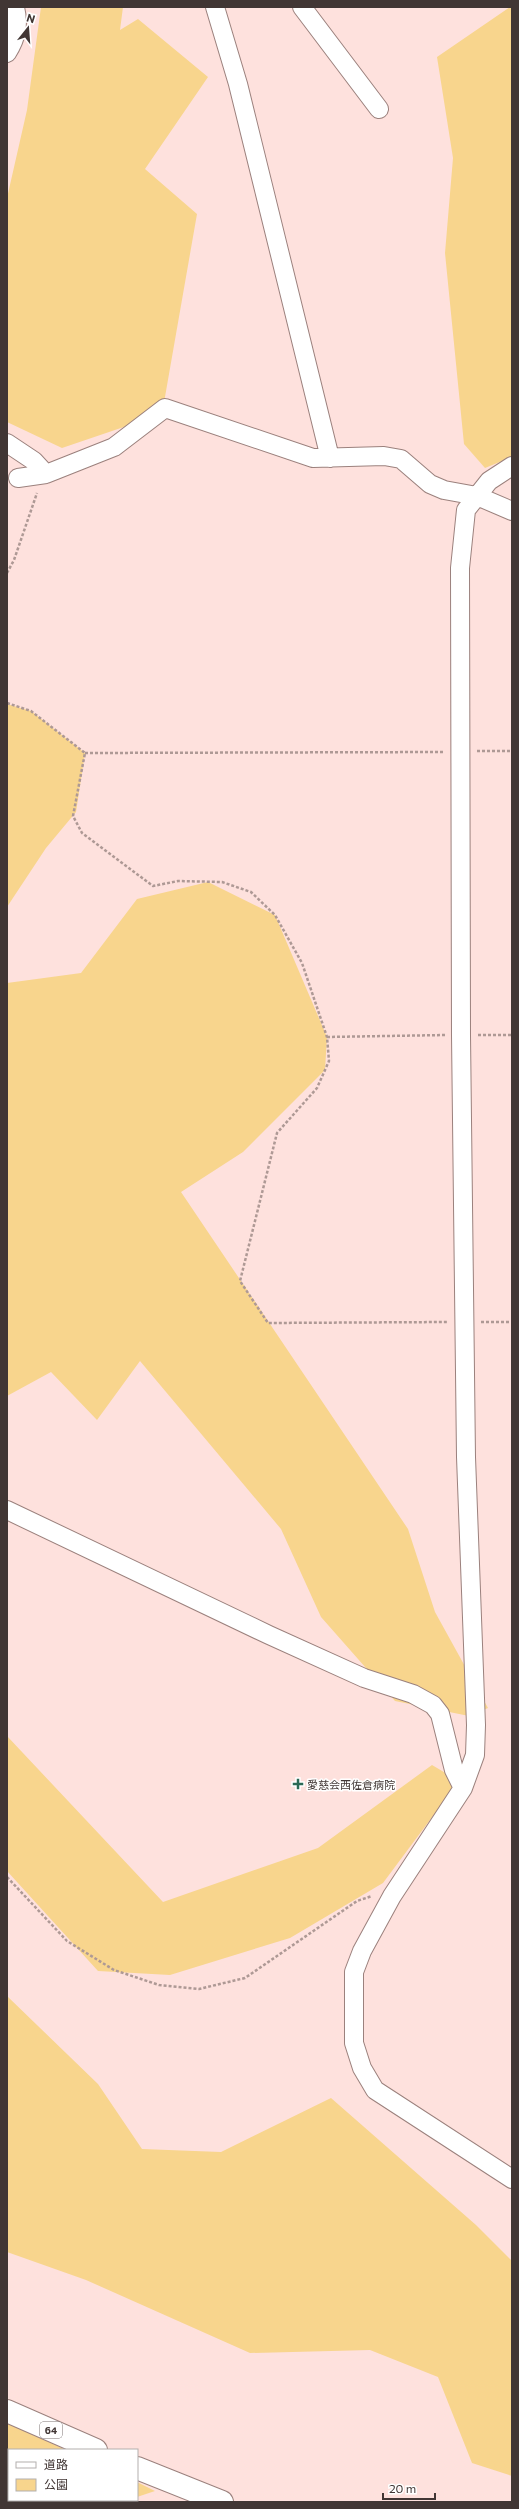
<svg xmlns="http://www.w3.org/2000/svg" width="519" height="2509" font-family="Commissioner,'Noto Sans JP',sans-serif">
  <rect width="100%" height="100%" fill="#fee1dd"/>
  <path fill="#f8d58d" d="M41,7H123L120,30L138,19L208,77L145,169L197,214L162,414L62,448L7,422V198L27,110Z
    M510,7H512V457L485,468L464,444L445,253L453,158L437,57Z
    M7,704L31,711L85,753L76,812L46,848L7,907Z
    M208,882L275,915L327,1037L325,1070L243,1152L181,1192L408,1529L435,1612L488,1708L469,1716L395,1701L321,1617L281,1529L140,1361L97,1420L51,1372L7,1396V983L81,973L137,899Z
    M7,1736L163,1902L318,1848L432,1765L459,1781L383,1883L290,1938L170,1975L98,1971L7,1871Z
    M7,1996L98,2084L142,2149L221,2152L331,2098L476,2225L512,2261V2476L472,2463L438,2377L370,2350L250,2353L86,2280L7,2252Z
    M7,2423L66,2450H9V2487L7,2486Z
    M137,2482L155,2491L137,2497Z"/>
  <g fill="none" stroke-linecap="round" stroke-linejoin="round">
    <defs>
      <path id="minor" d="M215,7L238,84L330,458
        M302,7L379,109
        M7,53C17,37 19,25 15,7
        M7,443L34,461L46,474
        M512,466L489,481L466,510L460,568L461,1035L466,1457L476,1725L475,1755L463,1788L392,1896L362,1951L354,1972V2043L362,2068L375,2090L512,2179
        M18,478L46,474L114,447L165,408L313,458L384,456L401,459L430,484L444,490L477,496L512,511
        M7,1510L269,1635L364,1678L413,1694L433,1705L440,1714L454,1770L463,1788"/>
      <path id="primary" d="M7,2411L96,2450
        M137,2468L222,2502"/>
    </defs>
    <use href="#minor" stroke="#9b817d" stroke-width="20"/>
    <use href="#primary" stroke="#9b817d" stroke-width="24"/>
    <path stroke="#ae9995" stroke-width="2.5" stroke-dasharray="3 2" stroke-linecap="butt" d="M7,573L14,560L37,493
      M7,703L31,711L85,753L73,816L82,833L153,886L178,881L222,882L251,892L275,915L302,963L327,1037L329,1061L317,1088L277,1133L240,1281L268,1323L448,1322
      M477,751H512
      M85,753L444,752
      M478,1035H512
      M327,1037L445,1035
      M481,1322H512
      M7,1877L67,1941L114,1970L159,1985L199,1989L245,1978L357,1901L372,1896"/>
    <use href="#minor" stroke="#fff" stroke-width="18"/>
    <use href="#primary" stroke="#fff" stroke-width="22"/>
  </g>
  <path fill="#2c6a56" stroke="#fff" stroke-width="1.5" d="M296 1778h4v4h4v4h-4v4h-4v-4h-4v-4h4z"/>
  <g text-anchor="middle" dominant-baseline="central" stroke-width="3" stroke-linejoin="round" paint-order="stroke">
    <rect fill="#fff" stroke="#7a7271" stroke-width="1" x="40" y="2422" width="22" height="16" rx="3"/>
    <g font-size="10" font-weight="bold" fill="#413634">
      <text x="51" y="2430">64</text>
    </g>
    <g font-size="11" fill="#413634" stroke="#fff" text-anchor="start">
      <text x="307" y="1784">愛慈会西佐倉病院</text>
    </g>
  </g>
  <rect width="519" height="2509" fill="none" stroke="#413634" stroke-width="16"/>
  <rect x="8" y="2449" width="130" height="52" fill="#ffffff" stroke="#b3afae"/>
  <rect x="16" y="2462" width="20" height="6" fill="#ffffff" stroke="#b3afae"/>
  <text x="44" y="2469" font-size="12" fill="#413634">道路</text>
  <rect x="16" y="2479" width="20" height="12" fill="#f8d58d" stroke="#b3afae"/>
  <text x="44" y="2489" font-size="12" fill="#413634">公園</text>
  <g transform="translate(28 28) rotate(17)" stroke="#ffffff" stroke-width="3" paint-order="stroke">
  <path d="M0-3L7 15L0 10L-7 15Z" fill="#413634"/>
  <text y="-6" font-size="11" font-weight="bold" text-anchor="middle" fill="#413634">N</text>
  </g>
  <path d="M383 2493v6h52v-6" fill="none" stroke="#413634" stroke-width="2"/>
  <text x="389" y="2493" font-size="12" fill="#413634" stroke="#ffffff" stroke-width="3" paint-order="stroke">20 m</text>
</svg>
